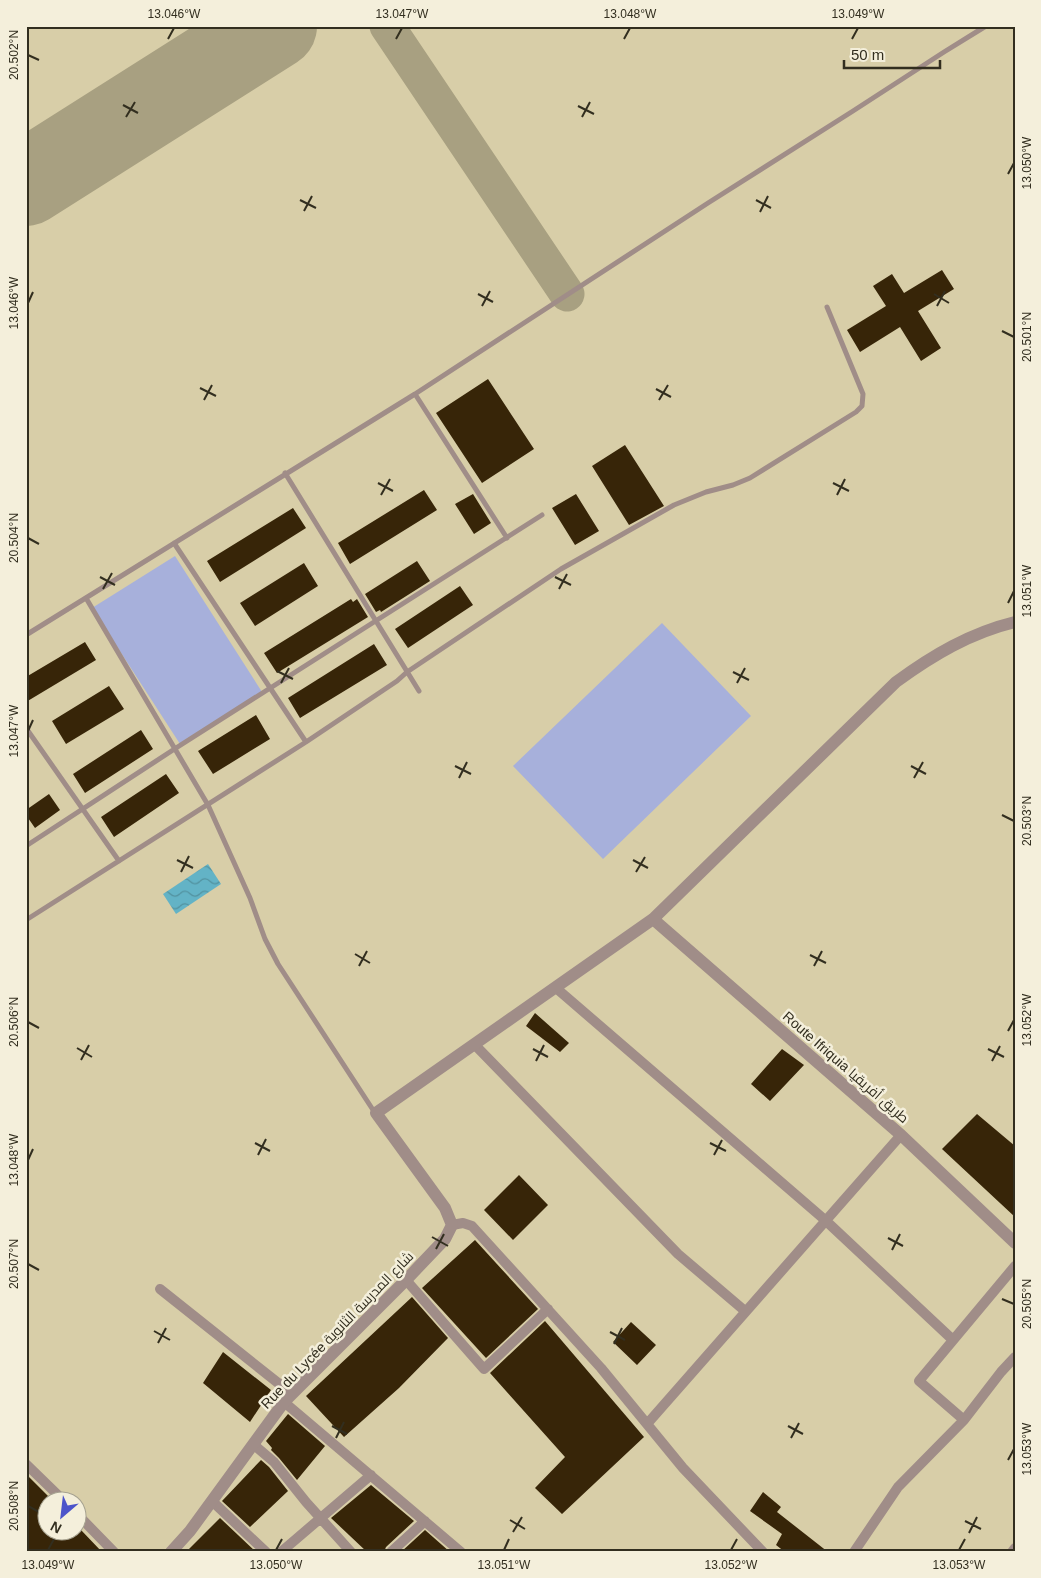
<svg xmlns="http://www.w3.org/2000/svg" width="1041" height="1578" font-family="Helvetica,Cairo,sans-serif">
  <defs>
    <pattern id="water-waves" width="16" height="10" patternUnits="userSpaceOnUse" patternTransform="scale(1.25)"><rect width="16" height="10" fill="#63b3c6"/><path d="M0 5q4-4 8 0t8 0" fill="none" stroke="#5292a0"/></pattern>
  </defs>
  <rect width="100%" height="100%" fill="#d8cea8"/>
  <path fill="#a7b0db" d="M175,556L262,692L180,744L92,608Z
    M662,623L751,716L603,859L513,766Z"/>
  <path fill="url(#water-waves)" d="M208,864L221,884L176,914L163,894Z"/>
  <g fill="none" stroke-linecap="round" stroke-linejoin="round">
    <path stroke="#a8a081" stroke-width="35" d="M387,26L567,294"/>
    <path stroke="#a8a081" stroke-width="86" d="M26,183L274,26"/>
  </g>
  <path fill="#372508" d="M942,270L954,289L918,311L941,348L921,361L900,327L860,352L847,330L886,306L873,286L892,274L904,293Z
    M488,379L534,449L482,483L436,413Z
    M625,445L664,506L629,525L592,466Z
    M424,490L437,510L350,564L338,543Z
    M473,494L491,523L474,534L455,504Z
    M576,494L599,531L575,545L552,508Z
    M293,508L306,528L220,582L207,561Z
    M417,561L430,581L381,612L380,610L376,612L365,594Z
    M304,563L318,586L255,626L240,603Z
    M460,586L473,605L408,648L395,629Z
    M351,599L353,602L357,599L368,617L277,673L264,653Z
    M85,642L96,660L26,702V677Z
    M374,644L387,665L300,718L288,698Z
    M109,686L124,709L66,744L52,721Z
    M256,715L270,739L213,774L198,751Z
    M141,730L153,749L85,793L73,774Z
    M166,774L179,793L114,837L101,817Z
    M49,794L60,810L35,828L26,815V810Z
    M535,1013L569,1043L560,1052L526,1026Z
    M782,1049L804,1065L770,1101L751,1084Z
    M977,1114L1015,1146V1217L942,1149Z
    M519,1175L548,1205L513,1240L484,1210Z
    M475,1240L538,1309L486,1358L422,1288Z
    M412,1297L448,1338L399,1388L344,1437L306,1396Z
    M545,1321L644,1437L562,1514L535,1488L565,1457L490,1373Z
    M631,1322L656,1345L637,1365L613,1342Z
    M223,1352L271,1390L250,1422L203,1383Z
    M288,1414L325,1446L297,1480L279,1458L271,1450L272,1448L266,1441Z
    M261,1460L269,1467L288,1491L250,1527L222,1501Z
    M26,1474L48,1496V1530H81L102,1552H26Z
    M371,1485L414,1521L386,1547L384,1552H367L331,1518Z
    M763,1492L781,1507L777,1512L828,1552H785L776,1545L782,1534L750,1511Z
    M220,1518L256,1552H186Z
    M425,1530L450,1552H401Z"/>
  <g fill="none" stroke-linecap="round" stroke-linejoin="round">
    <path stroke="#a08d88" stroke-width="5" d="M415,394L507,538
      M285,473L419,691
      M174,543L306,742
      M86,598L208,805L250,898L265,939L278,964L375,1113
      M26,635L415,394L708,203L853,111L944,52L986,26
      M26,728L119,861
      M26,846L176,748L542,515
      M26,920L306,742L397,681L407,672L561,569L674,505L706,492L733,485L750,478L856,412L862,406L863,394L827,307"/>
    <path stroke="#a08d88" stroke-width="10" d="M556,988L825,1220L953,1340
      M475,1045L678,1254L745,1311
      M452,1225L463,1223L472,1226L601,1368L683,1468L763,1552
      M406,1280L484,1369L548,1309
      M160,1289L292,1394
      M284,1402L461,1552
      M964,1420L919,1381L1015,1266
      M647,1424L901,1135
      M253,1444L274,1462L306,1502L351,1552
      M26,1464L63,1500
      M212,1501L266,1552
      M78,1515L114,1552
      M281,1552L371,1475
      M391,1552L425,1521
      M854,1552L898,1487L964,1420L1001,1372L1015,1357
      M1012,1552L1015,1548"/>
    <path stroke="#a08d88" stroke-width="12" d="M653,919L901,1135L1015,1243
      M171,1552L190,1531L284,1402L406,1280L445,1239L452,1225L445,1208L376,1113L653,919L896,682C933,655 970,633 1015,622"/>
  </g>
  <path fill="none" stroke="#322e1f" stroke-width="2" d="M168,39L174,28M396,39L402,28M624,39L630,28M852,39L858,28M28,55L39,60M123,105L138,113M578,106L594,114M126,117L135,102M582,117L590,102M1008,174L1014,163M300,200L316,208M756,200L771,208M304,211L312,196M760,212L768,196M478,294L493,302M934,294L949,303M28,303L33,292M482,306L490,291M937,306L945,291M1002,331L1014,337M200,388L216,396M656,389L671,397M204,400L212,385M659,400L668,385M378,483L393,491M833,483L849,491M381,495L390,479M837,495L845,479M28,538L39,544M100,577L115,585M555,577L571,585M103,589L112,573M559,589L567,574M1008,603L1014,591M277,671L293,679M733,672L749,680M281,683L289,668M737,683L745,668M28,731L33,720M455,766L471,774M911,766L926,774M459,778L467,762M914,778L923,762M1002,815L1014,821M177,860L193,868M633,860L648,868M181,872L189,856M636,872L645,857M355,954L370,963M810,955L826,963M359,966L367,951M814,966L822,951M28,1022L39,1028M1008,1031L1014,1020M77,1048L92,1057M533,1049L548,1057M988,1049L1004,1057M81,1060L89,1045M536,1061L544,1045M992,1061L1000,1046M255,1143L270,1151M710,1143L726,1151M258,1155L266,1139M714,1155L722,1140M28,1160L33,1149M432,1237L448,1246M888,1238L903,1246M436,1249L444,1234M892,1250L900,1234M28,1264L39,1270M1002,1299L1014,1304M154,1331L170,1340M610,1332L625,1340M158,1343L166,1328M614,1344L622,1328M332,1426L347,1434M788,1426L803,1434M336,1438L344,1422M791,1438L799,1423M1008,1460L1014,1449M28,1506L39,1512M510,1520L525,1529M965,1521L981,1529M513,1532L522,1517M969,1533L977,1517M48,1550L54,1539M276,1550L282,1539M504,1550L509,1539M731,1550L737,1539M959,1550L965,1539"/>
  <g text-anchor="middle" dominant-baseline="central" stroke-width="5" stroke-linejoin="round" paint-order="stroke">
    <g font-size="14" fill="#322e1f" stroke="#f4efdb">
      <text transform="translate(846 1067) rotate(41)">Route Ifriquia طريق أفريقيا</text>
      <text transform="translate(337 1330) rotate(-46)">Rue du Lycée شارع المدرسة الثانوية</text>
    </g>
  </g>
  <rect width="1041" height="1578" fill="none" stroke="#f4efdb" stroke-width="55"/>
  <g transform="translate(62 1516) rotate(208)"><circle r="24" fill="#f4efdb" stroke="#a6a290"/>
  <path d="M0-4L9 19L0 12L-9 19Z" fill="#4c54ca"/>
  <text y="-8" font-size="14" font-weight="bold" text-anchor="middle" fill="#322e1f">N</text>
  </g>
  <path d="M844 60v8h96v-8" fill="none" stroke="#322e1f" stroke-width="2.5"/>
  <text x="851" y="60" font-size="15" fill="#322e1f" stroke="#f4efdb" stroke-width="4" paint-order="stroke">50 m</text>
  <rect x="28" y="28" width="986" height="1522" fill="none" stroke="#322e1f" stroke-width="2"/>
  <g font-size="12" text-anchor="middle" fill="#322e1f">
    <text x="174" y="18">13.046°W</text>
    <text x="402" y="18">13.047°W</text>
    <text x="630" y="18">13.048°W</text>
    <text x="858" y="18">13.049°W</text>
    <text transform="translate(14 55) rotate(-90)" y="4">20.502°N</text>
    <text transform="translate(1027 163) rotate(-90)" y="4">13.050°W</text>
    <text transform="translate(14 303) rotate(-90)" y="4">13.046°W</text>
    <text transform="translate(1027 337) rotate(-90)" y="4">20.501°N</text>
    <text transform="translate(14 538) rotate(-90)" y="4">20.504°N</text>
    <text transform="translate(1027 591) rotate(-90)" y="4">13.051°W</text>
    <text transform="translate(14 731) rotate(-90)" y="4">13.047°W</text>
    <text transform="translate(1027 821) rotate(-90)" y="4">20.503°N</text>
    <text transform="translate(1027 1020) rotate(-90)" y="4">13.052°W</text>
    <text transform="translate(14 1022) rotate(-90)" y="4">20.506°N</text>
    <text transform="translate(14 1160) rotate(-90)" y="4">13.048°W</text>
    <text transform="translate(14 1264) rotate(-90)" y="4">20.507°N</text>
    <text transform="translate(1027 1304) rotate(-90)" y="4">20.505°N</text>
    <text transform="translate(1027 1449) rotate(-90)" y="4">13.053°W</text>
    <text transform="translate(14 1506) rotate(-90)" y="4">20.508°N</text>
    <text x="48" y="1569">13.049°W</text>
    <text x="276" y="1569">13.050°W</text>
    <text x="504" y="1569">13.051°W</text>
    <text x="731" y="1569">13.052°W</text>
    <text x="959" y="1569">13.053°W</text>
  </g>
</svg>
